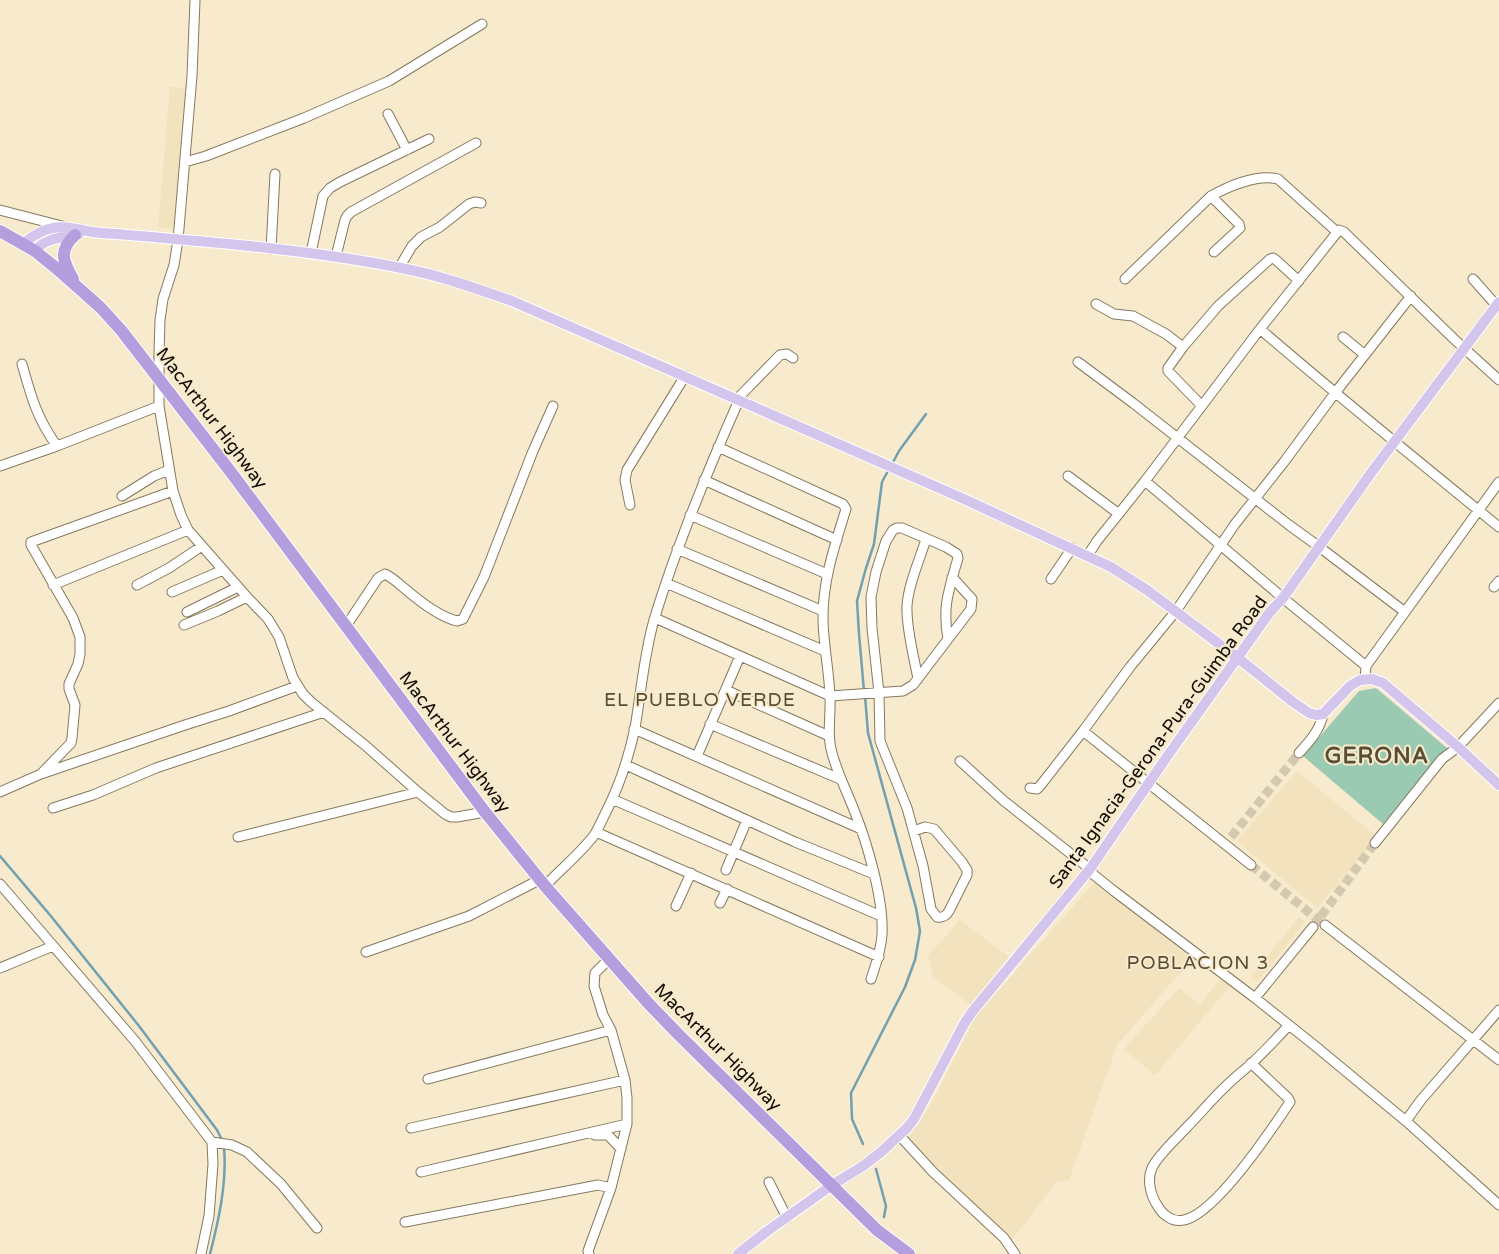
<svg xmlns="http://www.w3.org/2000/svg" width="1499" height="1254" font-family="'Varela Round',sans-serif">
  <rect width="100%" height="100%" fill="#f7eacd"/>
  <path fill="#f2e2bd" d="M170,87L189,88L175,229L158,227Z
    M1297,771L1377,837L1317,908L1237,841Z
    M1096,881L1159,930L1192,959L1117,1045L1069,1180L1056,1183L1010,1242L908,1138L934,1099L975,1017Z
    M1299,917L1305,922L1257,982L1250,977Z
    M960,920L1009,957L971,1005L934,978L928,956Z
    M1221,978L1230,986L1155,1075L1124,1049L1179,988L1200,1005Z"/>
  <path fill="#9acab1" d="M1376,688L1448,749L1383,824L1303,756L1359,691Z"/>
  <g fill="none" stroke-linecap="round" stroke-linejoin="round">
    <path stroke="#71a0b0" stroke-width="2.5" d="M892,464L899,451L926,414
      M864,691L859,634L857,601L866,568L874,544L882,482L889,469
      M0,856L50,915L139,1026L217,1130L223,1142
      M863,1144L852,1119L851,1093L905,987L915,960L920,931L916,908L868,733L865,696
      M876,1169L886,1206L884,1217
      M210,1254C219,1219 227,1183 224,1147"/>
    <path stroke="#d4c9af" stroke-width="9" stroke-dasharray="9 4.5" stroke-linecap="butt" d="M1231,837L1299,753
      M1251,865L1322,923
      M1313,927L1375,843"/>
    <defs>
      <path id="minor" d="M195,0L192,76L178,240L174,265L163,299L160,320L159,354V406L173,491L181,515L188,530L247,597L268,619L279,637L293,678L303,694L311,702L366,746L418,792L445,814L451,817H457L485,812
        M388,114L407,150
        M185,162L206,156L304,118L389,81L482,24
        M1211,196L1239,224L1240,228L1214,252
        M0,210L62,226
        M271,249L275,174
        M311,253L323,196L330,188L340,182L429,139
        M336,256L345,220L347,216L351,212L476,143
        M399,268L412,246L421,237L440,227L469,204L475,202L481,203
        M1125,279L1211,196C1229,186 1257,174 1278,179L1337,232
        M1473,279L1496,305
        M1096,304L1114,314L1133,316L1166,334L1183,347
        M1260,329C1339,397 1419,462 1499,527
        M1343,337L1365,355
        M1078,362L1133,403L1289,525L1318,546L1405,612
        M22,364C31,396 37,419 57,446
        M737,399L780,355L787,354L793,358
        M1202,406L1168,371V368L1183,347L1218,306L1270,259L1273,258L1276,260L1299,281
        M718,447L843,504L846,509C835,545 823,579 823,617C823,643 829,670 830,696C831,714 827,732 831,749C836,771 846,789 854,810C867,842 884,900 882,935C881,951 876,964 871,979
        M0,466L57,446L159,406
        M1068,476L1119,514
        M704,480L837,540
        M1145,481L1283,598L1366,666
        M122,496L154,476L169,470
        M630,505L625,480L627,470L685,376
        M690,515L827,574
        M677,549L823,611
        M1088,555L1097,541L1145,481L1260,329L1339,230L1344,232L1454,339L1499,380
        M1051,579L1072,548
        M666,583L825,651
        M53,585L188,530
        M137,585L169,568L202,546
        M1494,587L1499,581
        M172,592L223,570
        M187,612L238,587
        M655,618L830,696L903,691L913,685L971,609L972,599L952,577
        M184,625L218,611L247,597
        M346,626L378,578L385,574C393,578 398,583 404,588C418,600 440,617 457,621L463,619L484,577L533,451L553,406
        M918,679C914,657 906,628 907,606C908,585 920,559 926,539
        M1365,679L1366,666L1499,482
        M726,690L829,736
        M710,724L840,779
        M634,729L861,829
        M1083,731L1251,865
        M1299,753C1310,741 1320,730 1323,714
        M697,756L740,656
        M960,761L1004,801L1090,869L1094,875L1114,891L1255,998L1314,1045L1407,1122L1499,1205
        M626,765L795,842L874,874
        M41,774L71,743L72,738L75,705L69,689V684L78,664L80,654V637L73,618L31,545V542L173,491
        M1030,788L1037,789L1040,786L1083,731L1130,667L1176,611L1235,524L1284,462L1335,393L1411,296
        M0,792L41,774L185,725L229,711L297,686
        M612,799L881,916
        M53,808L93,795L156,768L324,712
        M914,831L925,827L934,829L962,862L967,870V875L949,911C946,916 943,918 937,917L931,909L923,866L907,808L880,741L879,693L872,628L871,597L876,572L886,541L893,530L897,528H902L946,547L957,554L958,558C949,590 942,606 948,639
        M596,832L879,957
        M238,837L418,792
        M1375,843L1442,759L1458,747L1499,703
        M726,870L747,820
        M0,884L135,1041L212,1142L213,1164L209,1216L201,1254
        M545,886C561,869 581,853 595,834C599,827 603,818 607,810C620,784 629,756 635,728C641,692 644,655 654,620C677,544 707,472 739,400
        M720,903L727,889
        M676,906L691,873
        M1325,925L1499,1060
        M366,952L469,916L539,880
        M0,968L53,946
        M1255,998L1313,927
        M1251,1063L1288,1098L1290,1102L1288,1105C1270,1132 1215,1214 1184,1220C1172,1223 1162,1214 1157,1205C1150,1194 1147,1179 1152,1168C1157,1156 1177,1138 1187,1127C1200,1114 1212,1099 1226,1086C1234,1078 1243,1071 1252,1063C1265,1051 1277,1038 1289,1025
        M428,1079L611,1030
        M1407,1122L1408,1118L1421,1100L1499,1010
        M411,1128L625,1080
        M595,1135H608L621,1149
        M899,1135L933,1172L1004,1238L1015,1254
        M212,1142L232,1145L247,1152L281,1184L317,1228
        M421,1172L627,1124
        M769,1182L787,1218
        M405,1222L598,1185L611,1188
        M589,1254L588,1251L611,1188L627,1124V1098L625,1080L611,1030L603,1015L594,986L595,973L609,959"/>
      <path id="major" d="M23,244C47,223 63,225 92,232C197,241 303,248 406,269C442,276 477,289 512,301L964,499L1111,567L1147,590L1238,658L1293,702L1309,713L1316,715L1323,714L1350,686L1360,680L1372,679L1383,683L1458,747L1499,785
        M35,251C44,238 65,237 79,234
        M738,1254L766,1232L832,1185L863,1166L881,1152L907,1128L914,1119L964,1024L972,1012L1090,869L1166,758L1270,612L1283,598L1371,473L1499,302"/>
      <path id="highway" d="M0,231L35,251L56,268L100,307L121,330L230,471L485,812L545,886L649,1004L679,1035L877,1230L909,1254
        M73,279C63,261 58,251 75,235"/>
    </defs>
    <use href="#minor" stroke="#85795f" stroke-width="11"/>
    <use href="#major" stroke="#fff" stroke-width="12"/>
    <use href="#highway" stroke="#fff" stroke-width="14"/>
    <use href="#minor" stroke="#fff" stroke-width="9"/>
    <use href="#major" stroke="#d3c5eb" stroke-width="10"/>
    <use href="#highway" stroke="#b59edd" stroke-width="12"/>
  </g>
  <g text-anchor="middle" dominant-baseline="central" stroke-width="4" stroke-linejoin="round" paint-order="stroke">
    <g font-size="18" fill="#110d04" stroke="#f7eacd">
      <text transform="translate(212 418) rotate(53)">MacArthur Highway</text>
      <text transform="translate(455 742) rotate(53)">MacArthur Highway</text>
      <text transform="translate(1158 742) rotate(-54)">Santa Ignacia-Gerona-Pura-Guimba Road</text>
      <text transform="translate(718 1047) rotate(45)">MacArthur Highway</text>
    </g>
    <g font-size="19" letter-spacing="1" fill="#594e35" stroke="#f7eacd">
      <text x="700" y="700">EL PUEBLO VERDE</text>
      <text x="1198" y="963">POBLACION 3</text>
    </g>
    <g font-size="22" font-weight="bold" letter-spacing="1" fill="#594e35" stroke="#f7eacd">
      <text x="1377" y="756">GERONA</text>
    </g>
  </g>
</svg>
